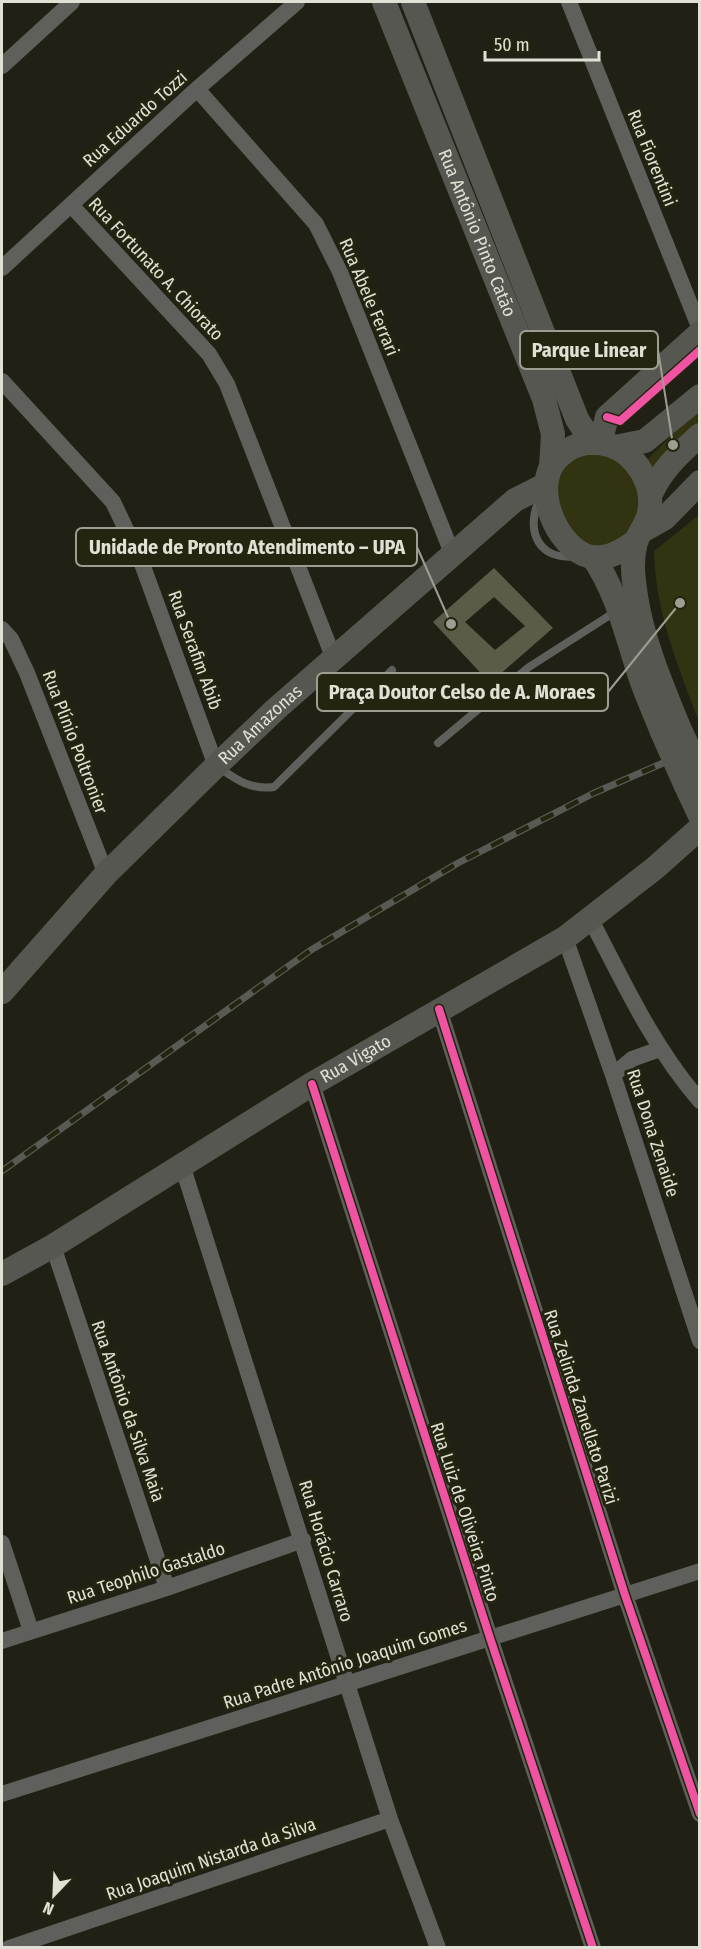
<svg xmlns="http://www.w3.org/2000/svg" width="701" height="1949" font-family="'Fira Sans Condensed',sans-serif">
  <rect width="100%" height="100%" fill="#202015"/>
  <path fill="#323310" d="M699,408V430L653,473L647,460Z
    M610,451L640,481L636,528C629,534 621,541 613,545C591,556 563,527 558,507C556,497 558,484 558,474L577,453Z
    M699,515V722C678,666 655,611 654,551Z"/>
  <path fill="#5b5b48" fill-rule="evenodd" d="M494,568L553,628L490,683L433,622ZM494,597L525,626L495,650L465,622Z"/>
  <g fill="none" stroke-linecap="round" stroke-linejoin="round">
    <path stroke="#5f605b" stroke-width="8" d="M540,498C524,531 539,562 578,556
      M438,743L529,667L618,610
      M218,767C237,780 250,790 274,787L392,670"/>
    <path stroke="#5f605b" stroke-width="16" d="M569,2L700,329
      M2,66L72,2
      M197,89L316,224L340,272L452,553
      M71,205L209,354L227,384L334,659
      M2,268L197,89L297,2
      M2,381L113,502L141,561L216,766
      M2,629L11,639L27,673L106,874
      M591,920C624,983 653,1047 700,1101
      M565,938L613,1075L700,1341
      M439,1009L625,1595L700,1814
      M613,1075L632,1059L660,1049
      M312,1084L490,1638L593,1948
      M182,1165L390,1819L438,1948
      M53,1246L167,1588
      M2,1543L31,1631
      M2,1641L167,1588L303,1540
      M2,1794L700,1571
      M9,1948L390,1819"/>
    <g stroke="#575751" stroke-width="24">
      <path id="s1" d="M384,2L544,399L553,434L551,467"/>
      <path d="M413,2L577,419L592,443"/>
      <path d="M600,443L607,417L700,333"/>
      <path d="M615,447L645,441L700,396"/>
      <path d="M650,496C661,470 679,454 700,435"/>
      <path d="M642,531L665,518L700,482"/>
      <path d="M637,540C624,550 608,560 591,557C556,550 527,480 562,454C575,443 593,440 609,445C636,453 655,485 649,513C647,524 639,532 636,542C631,560 633,577 636,596C643,641 661,683 678,725"/>
      <path d="M593,557C617,593 625,630 638,670C644,691 654,711 662,732"/>
      <path d="M685,784L700,816"/>
      <path id="s2" d="M2,992L106,874L216,766L276,709L515,500L545,485"/>
      <path id="s3" d="M2,1274L53,1246L312,1084L565,938L655,868L700,828"/>
    </g>
    <defs>
      <path id="rail" d="M2,1171L311,950L458,863L594,793L700,747"/>
    </defs>
    <use href="#rail" stroke="#595a53" stroke-width="7"/>
    <use href="#rail" stroke="#242510" stroke-width="4.5" stroke-dasharray="14" stroke-linecap="butt"/>
    <path stroke="#575751" stroke-width="24" d="M678,725L700,773
      M662,732L685,784"/>
    <defs>
      <path id="cycleway" d="M607,417L620,421L700,350
        M439,1009L625,1595L700,1814
        M312,1084L490,1638L593,1948"/>
    </defs>
    <use href="#cycleway" stroke="#242510" stroke-width="11"/>
    <use href="#cycleway" stroke="#f153a3" stroke-width="8"/>
  </g>
  <g text-anchor="middle" dominant-baseline="central" stroke-width="6" stroke-linejoin="round" paint-order="stroke">
    <g font-size="18" fill="#e0e1d4" stroke="#242510">
      <text transform="translate(135 119) rotate(-42)">Rua Eduardo Tozzi</text>
      <text transform="translate(652 158) rotate(68)">Rua Fiorentini</text>
      <text stroke="none"><textPath href="#s1" startOffset="249">Rua Antônio Pinto Catão</textPath></text>
      <text transform="translate(156 269) rotate(47)">Rua Fortunato A. Chiorato</text>
      <text transform="translate(369 297) rotate(67)">Rua Abele Ferrari</text>
      <text transform="translate(195 650) rotate(70)">Rua Serafim Abib</text>
      <text stroke="none"><textPath href="#s2" startOffset="372">Rua Amazonas</textPath></text>
      <text transform="translate(75 742) rotate(69)">Rua Plínio Poltronier</text>
      <text stroke="none"><textPath href="#s3" startOffset="414">Rua Vigato</textPath></text>
      <text transform="translate(653 1133) rotate(72)">Rua Dona Zenaide</text>
      <text transform="translate(581 1407) rotate(72)">Rua Zelinda Zanellato Parizi</text>
      <text transform="translate(128 1411) rotate(71)">Rua Antônio da Silva Maia</text>
      <text transform="translate(465 1512) rotate(72)">Rua Luiz de Oliveira Pinto</text>
      <text transform="translate(326 1551) rotate(73)">Rua Horácio Carraro</text>
      <text transform="translate(146 1573) rotate(-18)">Rua Teophilo Gastaldo</text>
      <text transform="translate(345 1664) rotate(-18)">Rua Padre Antônio Joaquim Gomes</text>
      <text transform="translate(211 1859) rotate(-19)">Rua Joaquim Nistarda da Silva</text>
    </g>
  </g>
  <path fill="none" stroke="#9d9d91" stroke-width="2" d="M673 445L658 350M451 624L417 547M680 603L608 692"/>
  <g fill="#9d9d91" stroke="#242510" stroke-width="2">
    <circle cx="673" cy="445" r="6"/>
    <circle cx="451" cy="624" r="6"/>
    <circle cx="680" cy="603" r="6"/>
  </g>
  <g fill="#242510" stroke="#9d9d91" stroke-width="2">
    <rect x="520" y="331" width="138" height="38" rx="6"/>
    <rect x="76" y="528" width="341" height="38" rx="6"/>
    <rect x="317" y="673" width="291" height="38" rx="6"/>
  </g>
  <g font-size="20" text-anchor="middle" font-weight="bold" fill="#e0e1d4">
    <text x="589" y="357">Parque Linear</text>
    <text x="247" y="554">Unidade de Pronto Atendimento – UPA</text>
    <text x="462" y="699">Praça Doutor Celso de A. Moraes</text>
  </g>
  <rect width="701" height="1949" fill="none" stroke="#e0e1d4" stroke-width="6"/>
  <g transform="translate(54 1895) rotate(203)" stroke="#242510" stroke-width="4.5" paint-order="stroke">
  <path d="M0-4.5L10 22L0 15L-10 22Z" fill="#e0e1d4"/>
  <text y="-9" font-size="16" font-weight="bold" text-anchor="middle" fill="#e0e1d4">N</text>
  </g>
  <path d="M485 51v9h114v-9" fill="none" stroke="#e0e1d4" stroke-width="3"/>
  <text x="494" y="51" font-size="18" fill="#e0e1d4" stroke="#242510" stroke-width="4.5" paint-order="stroke">50 m</text>
</svg>
